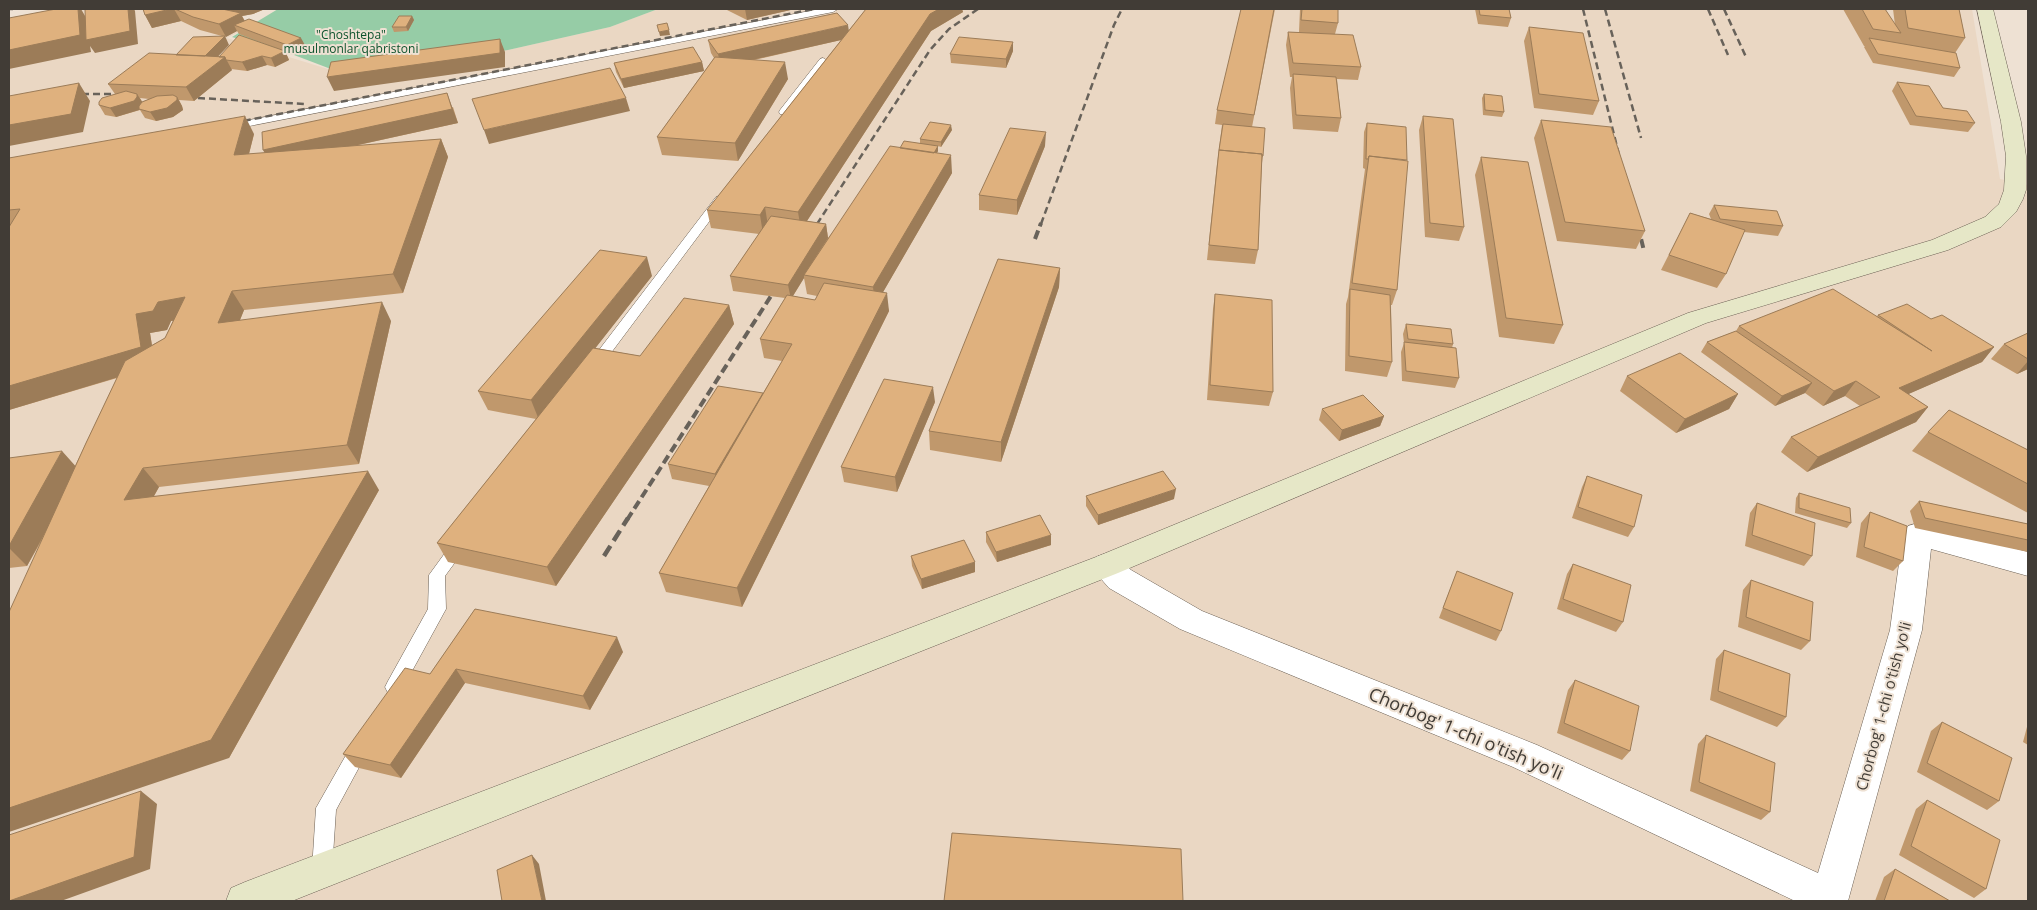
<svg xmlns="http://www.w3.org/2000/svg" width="2037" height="910" font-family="'Open Sans',sans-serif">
  <rect width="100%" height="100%" fill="#eee1d3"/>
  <path fill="#ead7c3" d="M73,9H201L250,26L227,38L344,74L508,50L610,27L658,9H1972L2000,179L2028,185V901H9V22Z"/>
  <path fill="#96cca6" d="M278,9H658L610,27L508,50L344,74L294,55L232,37Z"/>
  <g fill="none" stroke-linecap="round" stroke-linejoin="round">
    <defs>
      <path id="lane" d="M820,9H838L833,12L229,130L224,127L229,124Z
        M823,58L828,61L788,114H780L779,112L780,110L820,59Z
        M720,196L726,199L599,369H589L587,366L589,363L716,197Z
        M459,540L465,542L467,546L445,576L446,609L400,693L394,695L388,693L385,687L388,681L428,609L429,575L453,542Z
        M361,739L368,741L370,747L336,810L332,870L329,877L322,880L315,877L312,870L316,808L354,741Z"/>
      <path id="street" d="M1918,523L2028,552V576L1931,549L1922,630L1848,901H1795L1513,767L1180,629L1109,588L1096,573L1092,565L1096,557L1107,553L1118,557L1131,570L1202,611L1537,745L1818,873L1890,630L1903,534L1908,526Z"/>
      <path id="secondary" d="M1977,9H1993L2021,122L2026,156V190L2023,199L2016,212L2001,227L1948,250L1706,323L1118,573L292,901H226L231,888L245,882L1096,557L1688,313L1932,240L1985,217L1999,204L2004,190L2006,156L2001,122Z"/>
    </defs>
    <use href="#lane" stroke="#6c6155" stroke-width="1"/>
    <use href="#street" stroke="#6c6155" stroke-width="1"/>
    <use href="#secondary" stroke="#6c6155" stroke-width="1"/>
    <use href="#lane" fill="#fff" fill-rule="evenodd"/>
    <use href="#street" fill="#fff" fill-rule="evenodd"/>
    <use href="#secondary" fill="#e6e7c7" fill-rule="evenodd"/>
    <path stroke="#68625a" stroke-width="2.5" stroke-dasharray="7 4" stroke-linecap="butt" d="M9,9H13
      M1583,9L1620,159
      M1605,9L1641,138
      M1708,9L1728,55
      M1724,9L1746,57
      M71,94H121
      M198,98L304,104
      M233,123L814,9
      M817,224L930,50L949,29L978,9
      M1041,224L1114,25L1122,9"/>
    <path stroke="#68625a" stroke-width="4" stroke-dasharray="9 4.5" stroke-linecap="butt" d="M1638,226L1644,251
      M811,234L818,223
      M1035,239L1041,223
      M627,520L771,296"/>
    <path stroke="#68625a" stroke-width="4.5" stroke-dasharray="12 6" stroke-linecap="butt" d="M604,556L628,518"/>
  </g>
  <path fill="#c0986c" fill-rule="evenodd" d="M143,9H265L253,14L242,16L245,21L306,47L291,54L285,51L289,60L275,67L267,65L247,71L231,69L232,70L194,101L179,100L182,106L183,110L173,117L156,121L145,118L140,110L116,117L105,115L99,105L115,94L108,84L176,55L222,36L200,30L181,21L152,28L145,15ZM237,31L239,34L281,50L218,56L225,37ZM140,98L149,99L142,102Z
    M726,9H795L747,20L727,10Z
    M866,9H962L963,12L931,31L807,221L826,224L828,238L900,148L920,143V139L952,130L941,147L938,146V151L937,153L952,173L883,292L889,311L742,607L666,592L659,573L709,486L672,479L668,464L763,393L782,361L764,358L760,339L785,298L733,291L730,276L759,234L711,228L707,210L841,40L754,60L788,79L738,161L662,155L657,137L714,58L711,53L708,40L849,30ZM804,278L807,294L817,296L815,300L793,296Z
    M1275,9L1252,127L1263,156L1262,163L1258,250L1255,264L1207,260L1217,164L1222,125L1215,124L1217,110Z
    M1300,9H1338V23L1335,34L1361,67L1358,80L1337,79L1341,118L1338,132L1293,129L1290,88L1292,77H1290L1286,45L1288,32H1299Z
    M1475,9H1509L1511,18L1508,27L1478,24Z
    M1843,9H1885L1895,25L1893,9H1959L1965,38L1955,53L1960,68L1954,77L1873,63L1864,47L1865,46H1864Z
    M412,16L414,20L408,31L394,32L392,27Z
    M1529,27L1599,101L1593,115L1534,108L1524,41Z
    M1013,51L1006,68L951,63L950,54Z
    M702,62L704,71L624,88L616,72L614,63Z
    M1897,82L1943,108L1975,123L1968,132L1910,125L1892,91Z
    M1484,94L1504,112L1502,117L1483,115L1482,98Z
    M453,107L458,123L354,146L441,139L448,157L403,293L244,310L240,320L391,321L359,464L159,487L154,496L379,490L229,758L42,540L27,566L9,568V458L75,466L117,378L9,410V158L254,134L249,154L265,153ZM171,321H173L165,338L152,345L150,333L167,330Z
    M1423,116L1464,227L1459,241L1425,237L1419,130Z
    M1541,120L1645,231L1636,249L1557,241L1534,138Z
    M1367,123L1397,290L1392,305H1391L1392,362L1387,377L1345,371L1346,304L1348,297L1365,169L1363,168L1364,132Z
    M1045,146L1017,215L979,210V195Z
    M1481,157L1563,325L1554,344L1499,337L1475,175Z
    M1714,205L1783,226L1778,236L1744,232L1726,274L1717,288L1661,270L1690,213L1711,219L1709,214Z
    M1060,268L1059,287L1001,462L930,450L929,431Z
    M652,276L595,348L640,356L729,305L734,324L556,586L448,562L437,543L536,419L488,410L478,391Z
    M1215,294L1273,392L1269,406L1207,400L1213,309Z
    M1878,315L1931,319L1994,347L1982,362L1908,394L1928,407L1916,422L1807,472L1781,452L1791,437L1860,406L1845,396L1823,406L1805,393L1775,406L1701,352L1707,342L1736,331L1739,326L1877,316Z
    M1406,324L1453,344L1452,348L1459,378L1455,388L1402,381L1401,352L1404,343L1403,334Z
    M2028,333V369L2017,374L1991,359L2004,344Z
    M1627,376L1738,394L1729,409L1676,433L1620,391Z
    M935,402L897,492L844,482L841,467Z
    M1322,409L1384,416L1380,426L1339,441L1319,420Z
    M1928,432L2028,450V513L1912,451Z
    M1587,476L1634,527L1628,537L1572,518L1582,487Z
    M1799,493L1851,523L1847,528L1795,513L1796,498Z
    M1086,496L1174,499L1098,525L1086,506Z
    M1919,501L2028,524V552L1915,528L1910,511Z
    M1757,503L1812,556L1804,566L1745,546L1750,513Z
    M1870,512L1903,561L1893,571L1856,557L1861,523Z
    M986,532L1051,545L997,562L986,542Z
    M911,556L975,572L922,589L912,566Z
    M1573,564L1623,622L1616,632L1557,609L1567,574Z
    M1457,571L1501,631L1496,641L1439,618Z
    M1751,580L1810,641L1801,650L1738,627L1743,590Z
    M475,609L623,652L590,710L465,683L401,778L355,767L343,754L430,674Z
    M1724,650L1786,717L1777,727L1710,700L1716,659Z
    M1575,680L1630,751L1622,760L1557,733L1568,690Z
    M1942,722L1999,801L1987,810L1917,772L1931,731Z
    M2028,723V745L2023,742Z
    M1706,735L1770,812L1761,820L1690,791L1698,744Z
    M1927,800L1986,889L1974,898L1899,855L1916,809Z
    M1895,869L1950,901H1875L1884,877Z"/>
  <path fill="#9c7c58" d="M78,9H81L88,21L128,9H134L135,11L138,44L95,53L90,46L91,52L9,69V50Z
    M171,9H174L181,21L152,28L145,15Z
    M221,9H265L253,14L242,16L247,26L234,25L237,31L226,37L219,24Z
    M745,9H795L747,20Z
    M939,9H962L963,12L931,31L801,230L798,212L930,14Z
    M412,16L414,20L408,31L406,27Z
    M848,25L850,38L721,67L718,54Z
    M669,30L670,35L660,36L659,32Z
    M225,36L229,45L207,68L202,58Z
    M301,38L306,47L291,54L287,45Z
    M500,39L505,52V67L334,91L327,77Z
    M1013,42V51L1006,68V59Z
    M285,51L289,60L275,67L271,58Z
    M262,56L267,65L247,71L242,62Z
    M225,57L232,70L194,101L186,87Z
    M702,62L704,71L624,88L621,79Z
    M785,62L788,79L738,161L735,143Z
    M79,83L90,101L83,132L9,146V125Z
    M447,93L458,123L271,164L263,150Z
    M137,94L143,103V106L139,110L116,117L110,108Z
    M177,97L182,106L183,110L173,117L156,121L150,112Z
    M626,98L630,111L489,144L484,130Z
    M245,116L254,134L244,173L234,155Z
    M951,125L952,130L941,147V142Z
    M1046,132L1045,146L1017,215V200Z
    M441,139L448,157L403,293L393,274Z
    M938,146V151L933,159V154Z
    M951,155L952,173L875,306L873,287Z
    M765,207L768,226L763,234L760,215Z
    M826,224L828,238L804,275V278L791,299L788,285Z
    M647,257L652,276L539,420L531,400Z
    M1060,268L1059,287L1001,462V442Z
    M232,291L244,310L231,342L218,323Z
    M887,293L889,311L742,607L737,588Z
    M185,297L197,316L171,321L167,330L150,333L155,366L9,410V386L158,302Z
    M382,302L391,321L359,464L347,445Z
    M729,305L734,324L556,586L547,567Z
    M1994,347L1982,362L1888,403L1899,388Z
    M2028,361V369L2017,374Z
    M1856,381L1845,396L1823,406L1834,391Z
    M1812,383L1805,393L1775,406L1782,396Z
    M933,387L935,402L897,492L895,477Z
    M763,393L719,488L715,474Z
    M1738,394L1729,409L1676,433L1685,419Z
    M1928,407L1916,422L1807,472L1818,457Z
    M1384,416L1380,426L1339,441L1342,430Z
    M62,451L79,470L27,566L9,548V546Z
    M143,468L159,487L141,519L124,500Z
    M368,471L379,490L229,758L9,832V808Z
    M1176,489L1174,499L1098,525V515Z
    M1051,535V545L997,562L996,552Z
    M975,562V572L922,589L921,579Z
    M617,637L623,652L590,710L583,696Z
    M456,669L465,683L401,778L390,765Z
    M141,791L157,804L150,869L61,901H9Z
    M532,855L539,864L546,901H542Z"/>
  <path fill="#dfb17e" stroke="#9c7c58" d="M56,9H78L80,35L9,50V18Z
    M85,9H128L130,31L86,40Z
    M143,9H171L145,15Z
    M175,9H222L241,13L219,24L193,17Z
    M866,9H939L930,14L798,212L765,207L760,215L707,210Z
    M1241,9H1274L1254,115L1217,110Z
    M1302,9H1338V23L1301,20Z
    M1479,9H1509L1511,18L1480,15Z
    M1862,9H1885L1901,33L1873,29Z
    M1905,9H1959L1965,38L1908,28Z
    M837,13L848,25L718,54L708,40Z
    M399,16H412L406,27H392Z
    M249,19L301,38L287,45L234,25Z
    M667,23L669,30L659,32L657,25Z
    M1529,27L1583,33L1599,101L1539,94Z
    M1288,32L1353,35L1361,67L1293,63Z
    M239,35L285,51L271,58L262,56L242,62L226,60L225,57H219Z
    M225,36L205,56L176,55L193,37Z
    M959,37L1013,42L1006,59L950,54Z
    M1869,38L1956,53L1960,68L1878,54Z
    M500,39V53L327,77L331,62Z
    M693,47L702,62L621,79L614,63Z
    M149,53L225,57L186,87L108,84Z
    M715,57L785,62L735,143L657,137Z
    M610,68L626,98L484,130L472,99Z
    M1293,74L1336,77L1341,118L1296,115Z
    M1897,82L1929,86L1943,108L1967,111L1975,123L1916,116Z
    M79,83L71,114L9,125V96Z
    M126,91L137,94V97L134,101L110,108L99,105V102L102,98Z
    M447,93L452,109L263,150L262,132Z
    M1484,94L1502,96L1504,112L1485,110Z
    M173,95L177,97V100L167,108L150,112L139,109V106L142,102L157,96Z
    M245,116L234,155L441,139L393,274L232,291L218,323L382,302L347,445L143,468L124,500L368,471L211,740L9,808V612L86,443L125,361L165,338L185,297L158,302L153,311L136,314L141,347L9,386V227L20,209L9,210V158Z
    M1423,116L1453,119L1464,227L1430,223Z
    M1541,120L1611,127L1645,231L1565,222Z
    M930,122L951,125L941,142L920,139Z
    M1367,123L1406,127L1407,160L1369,156L1368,159H1366Z
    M1223,124L1265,128L1263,156H1262V154L1219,150Z
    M1010,128L1046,132L1017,200L979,195Z
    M904,141L938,146L934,153L900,148Z
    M890,146L951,155L873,287L804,275Z
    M1219,150L1262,154L1258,250L1209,245Z
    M1369,156L1408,161L1397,290L1352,283Z
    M1481,157L1528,162L1563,325L1506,318Z
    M1714,205L1777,211L1783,226L1720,219Z
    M1690,213L1745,230L1726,274L1669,255Z
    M771,216L826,224L788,285L730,276Z
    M600,250L647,257L531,400L478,391Z
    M998,259L1060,268L1001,442L929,431Z
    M824,283L887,293L737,588L659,573L792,344L760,339L787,295L815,300Z
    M1350,289L1390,295L1392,362L1349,356Z
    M1833,289L1932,351L1878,315L1907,304L1931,319L1942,315L1994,347L1899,388L1928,407L1818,457L1791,437L1880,397L1856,381L1834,391L1739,326Z
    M1215,294L1272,300L1273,392L1210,385Z
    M684,298L729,305L547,567L437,543L593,348L640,356Z
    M1406,324L1451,329L1453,344L1408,339Z
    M1736,331L1812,383L1782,396L1707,342Z
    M2028,333V359L2004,344Z
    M1404,342L1456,348L1459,378L1406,371Z
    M1680,353L1738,394L1685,419L1627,376Z
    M884,379L933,387L895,477L841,467Z
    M718,386L763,393L715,474L668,464Z
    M1363,395L1384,416L1342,430L1322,409Z
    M1949,410L2028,450V484L1928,432Z
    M62,451L9,546V458Z
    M1163,471L1176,489L1098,515L1086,496Z
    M1587,476L1642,495L1634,527L1578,507Z
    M1799,493L1850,508L1851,523L1799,508Z
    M1919,501L2028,524V540L1925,518Z
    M1757,503L1815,523L1812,556L1752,535Z
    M1870,512L1907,526L1903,561L1864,547Z
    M1040,515L1051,535L996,552L986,532Z
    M964,540L975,562L921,579L911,556Z
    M1573,564L1631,585L1623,622L1563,599Z
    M1457,571L1513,593L1501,631L1443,608Z
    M1751,580L1813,602L1810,641L1746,617Z
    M475,609L617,637L583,696L456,669L390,765L343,754L405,668L430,674Z
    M1724,650L1790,674L1786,717L1718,691Z
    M1575,680L1639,706L1630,751L1564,723Z
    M1942,722L2012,758L1999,801L1927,763Z
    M1706,735L1775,763L1770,812L1699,782Z
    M141,791L134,857L9,901V835Z
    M1927,800L2000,840L1986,889L1911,846Z
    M952,833L1181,849L1183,901H944Z
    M532,855L542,901H502L497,870Z
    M1895,869L1950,901H1884Z"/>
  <g text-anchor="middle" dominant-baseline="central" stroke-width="4" stroke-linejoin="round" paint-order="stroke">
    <g font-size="12" fill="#0c522c" stroke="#eee1d3">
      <text x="351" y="34">"Choshtepa"<tspan x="351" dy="14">musulmonlar qabristoni</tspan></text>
    </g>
    <g font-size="15" fill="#413c36" stroke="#eee1d3">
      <text transform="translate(1883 706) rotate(-75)">Chorbog' 1-chi o'tish yo'li</text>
    </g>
    <g font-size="18" fill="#413c36" stroke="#eee1d3">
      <text transform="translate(1466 733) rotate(23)">Chorbog' 1-chi o'tish yo'li</text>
    </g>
  </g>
  <rect width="2037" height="910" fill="none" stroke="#413c36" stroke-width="20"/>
</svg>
